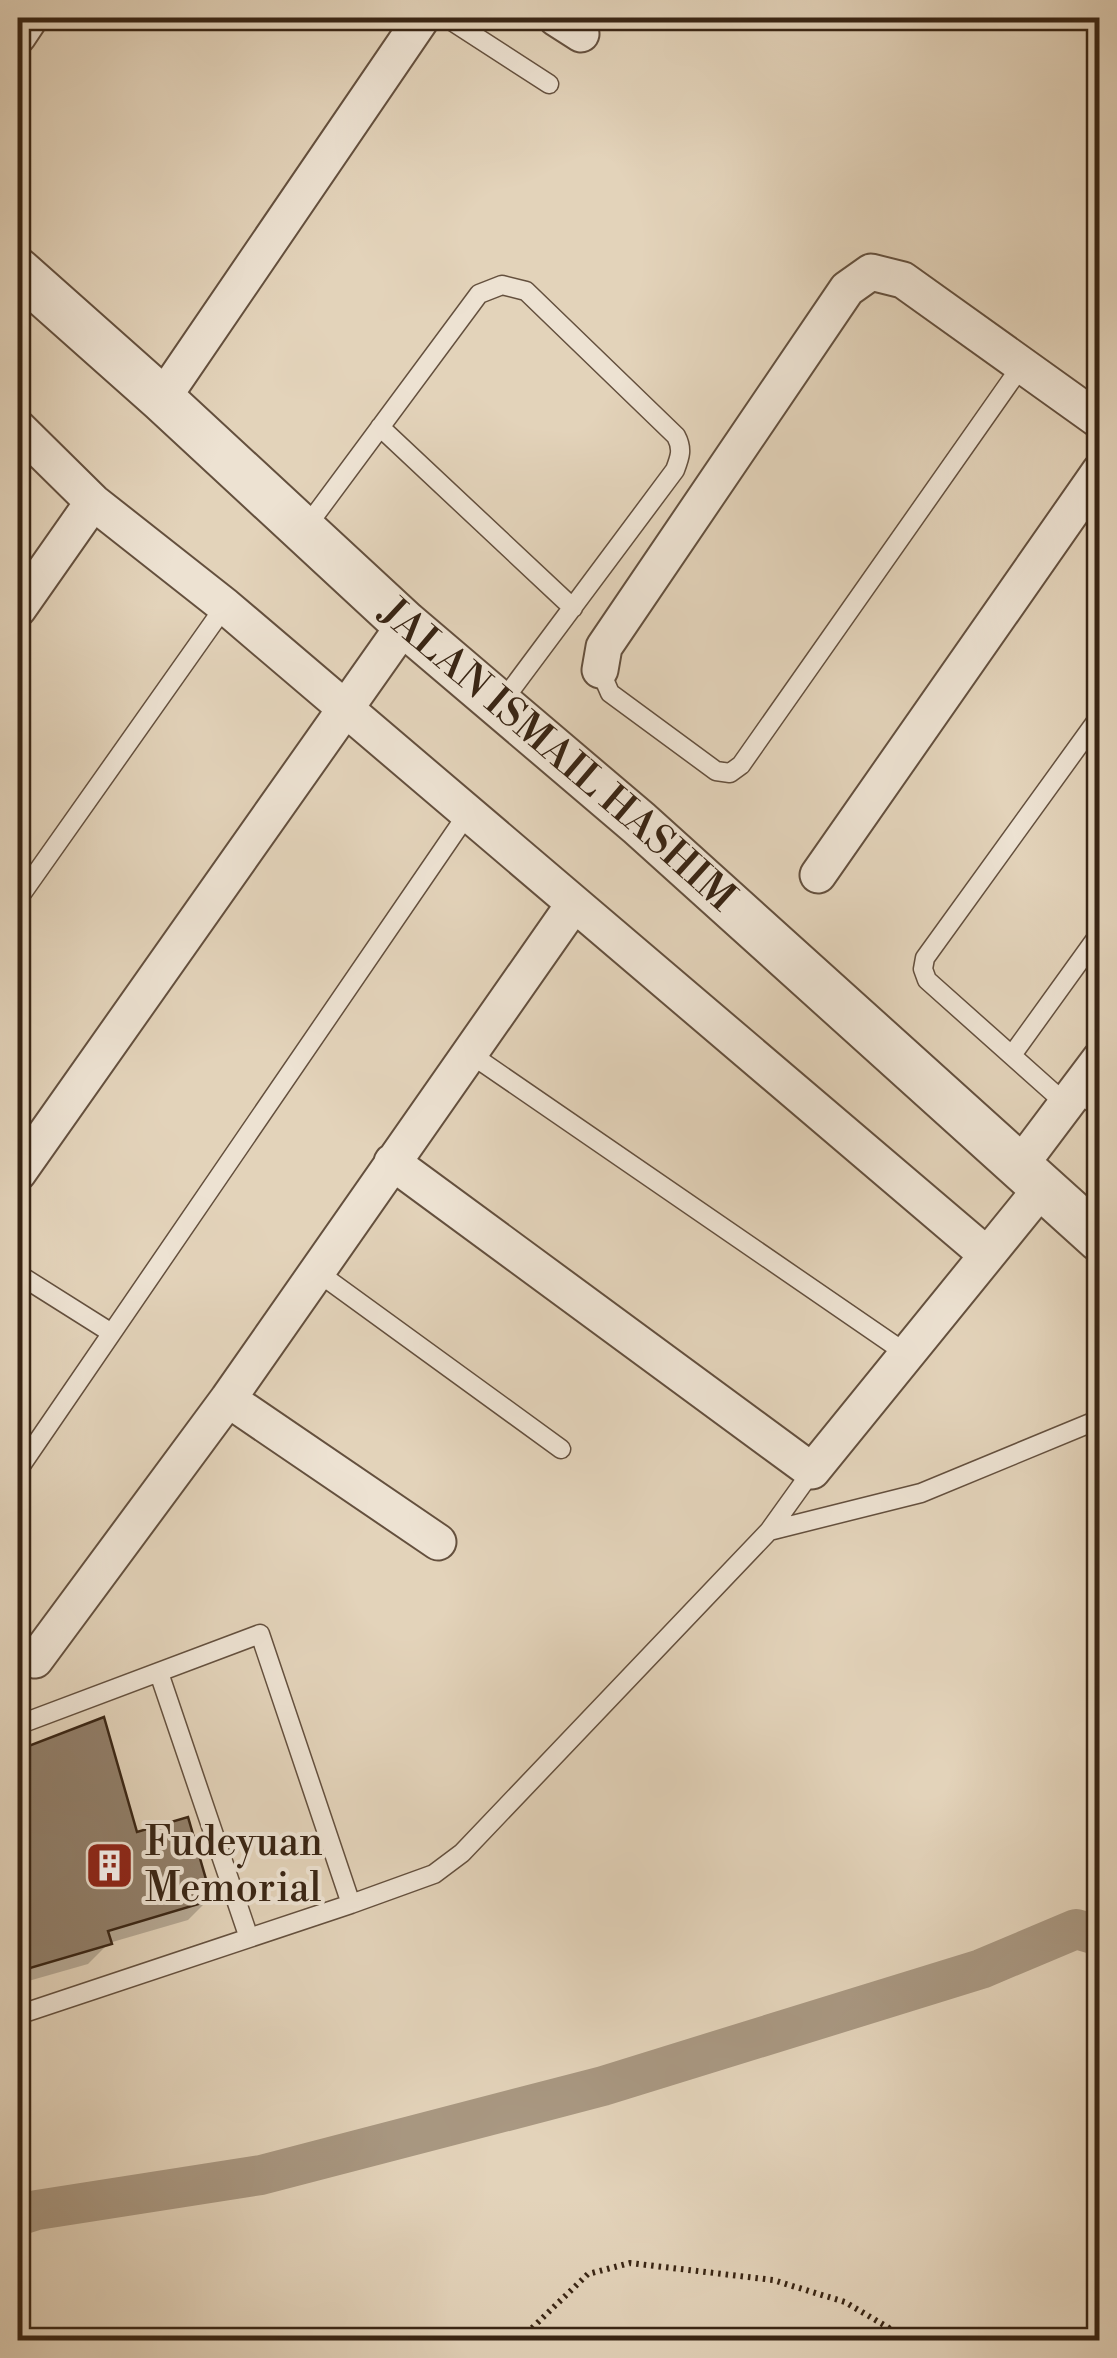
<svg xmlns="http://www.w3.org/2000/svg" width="1117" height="2358" font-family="'Libre Bodoni',serif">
  <rect width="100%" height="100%" fill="#e3d3ba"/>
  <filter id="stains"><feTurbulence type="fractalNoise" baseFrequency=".002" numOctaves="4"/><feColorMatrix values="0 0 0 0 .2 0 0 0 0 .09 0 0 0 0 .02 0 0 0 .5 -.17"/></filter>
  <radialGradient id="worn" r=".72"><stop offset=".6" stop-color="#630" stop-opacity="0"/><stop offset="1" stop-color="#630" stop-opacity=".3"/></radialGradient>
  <path fill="#0003" d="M103,1721L135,1835L209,1899L188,1920L109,1943L88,1964L18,1984V1753Z"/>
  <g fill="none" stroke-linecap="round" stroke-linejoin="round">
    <path stroke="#a99882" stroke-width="40" d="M18,2216L37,2210L261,2175L603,2086L981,1969L1076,1929L1100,1936"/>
  </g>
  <path fill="#917f6a" stroke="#392514" stroke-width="2.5" d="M104,1717L137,1832L188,1817L212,1900L108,1931L112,1944L20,1971L18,1961V1750Z"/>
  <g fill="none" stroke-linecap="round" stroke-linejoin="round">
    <defs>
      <path id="service" d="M447,18L549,84
        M380,427L573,608
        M304,530L479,294L502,285L526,291L676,436C683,449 680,457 675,470L499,706
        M600,670L610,693L716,771L730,773L741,765L1022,365
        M18,899L225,606
        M469,1053L907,1354
        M1012,1055L1100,933
        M1076,1090L1100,1109
        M1066,1104L927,980L923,969L925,958L1100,716
        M316,1271L561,1449
        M18,1274L110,1332
        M18,1470L468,813
        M769,1531L921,1493L1100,1419
        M159,1673L249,1938
        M18,1725L260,1634L351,1904
        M18,2015L351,1904L434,1874L462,1853L769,1531L812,1471"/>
      <path id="minor" d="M556,18L581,34
        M18,36L30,18
        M162,399L422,18
        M18,428L93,502L225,606L987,1255
        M18,609L93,502
        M600,670L604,647L847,289L871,272L903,280L1100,421
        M818,875L1100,471
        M392,1162L812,1471L1041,1189
        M1018,1168L1100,1059
        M18,1173L405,624
        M228,1399L438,1542
        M35,1660L228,1399L574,904"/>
      <g id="tertiary">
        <path id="s1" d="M18,271L162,399L405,624L639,823L1100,1239"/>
      </g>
    </defs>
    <use href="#service" stroke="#64503e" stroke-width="21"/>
    <use href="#minor" stroke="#64503e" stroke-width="39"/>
    <use href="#tertiary" stroke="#64503e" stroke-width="49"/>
    <path stroke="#392514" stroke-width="6" stroke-dasharray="2.5 5" stroke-linecap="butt" d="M523,2340L531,2329L588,2274L630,2263L773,2280L845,2302L889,2328L904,2340"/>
    <use href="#service" stroke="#ede2d2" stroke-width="18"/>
    <use href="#minor" stroke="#ede2d2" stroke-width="35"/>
    <use href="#tertiary" stroke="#ede2d2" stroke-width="45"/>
  </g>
  <defs>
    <symbol id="building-square" viewBox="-11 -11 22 22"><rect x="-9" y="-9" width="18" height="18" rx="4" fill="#8f2418" stroke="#ede2d2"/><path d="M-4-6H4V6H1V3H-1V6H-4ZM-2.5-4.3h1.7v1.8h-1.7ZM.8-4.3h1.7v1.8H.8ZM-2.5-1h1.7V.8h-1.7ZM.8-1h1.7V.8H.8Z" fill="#fff"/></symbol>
  </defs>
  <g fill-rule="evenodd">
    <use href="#building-square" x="82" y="1838" width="55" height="55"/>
  </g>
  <g text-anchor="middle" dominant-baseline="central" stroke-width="8" stroke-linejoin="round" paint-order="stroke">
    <g font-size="40" fill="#392514" stroke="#ede2d2">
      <text stroke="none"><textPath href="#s1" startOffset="725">JALAN ISMAIL HASHIM</textPath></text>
    </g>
    <g font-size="40" fill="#392514" stroke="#ede2d2" text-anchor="start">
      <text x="145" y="1843">Fudeyuan<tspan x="145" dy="46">Memorial</tspan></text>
    </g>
  </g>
  <rect width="1117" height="2358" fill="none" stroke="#e3d3ba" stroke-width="60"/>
  <rect x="20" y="20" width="1077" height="2318" fill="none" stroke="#392514" stroke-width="5"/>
  <rect x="30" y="30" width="1057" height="2298" fill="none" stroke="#392514" stroke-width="2.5"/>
  <rect width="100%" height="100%" filter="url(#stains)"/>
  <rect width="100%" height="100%" fill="url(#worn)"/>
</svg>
